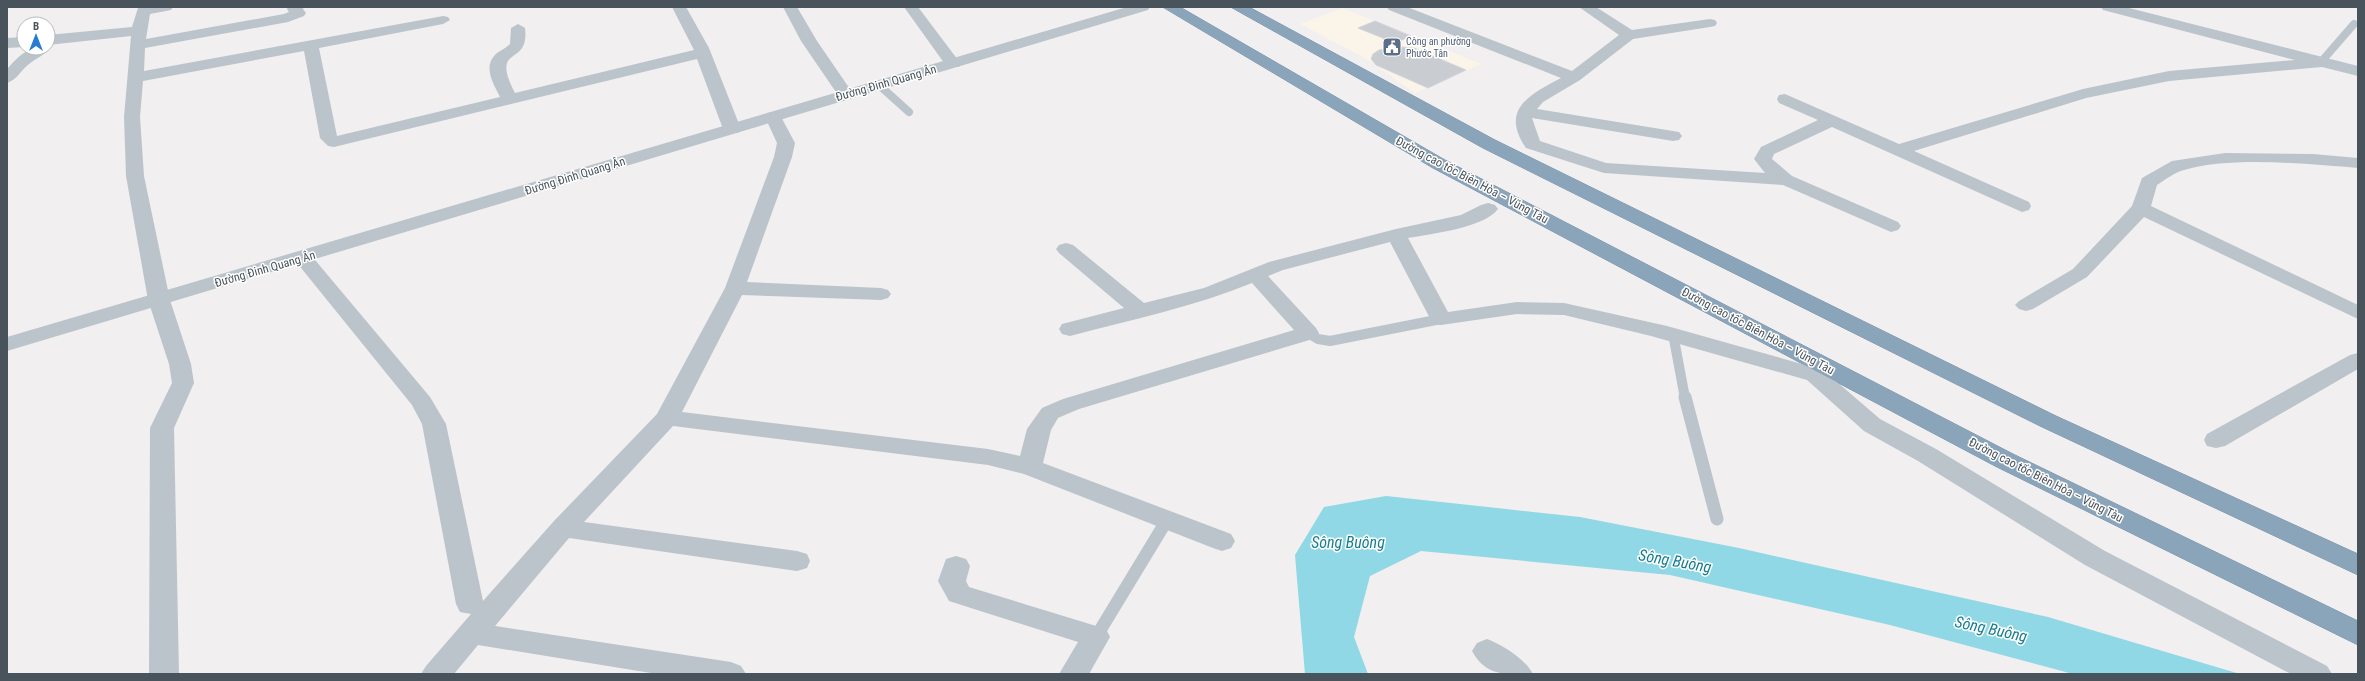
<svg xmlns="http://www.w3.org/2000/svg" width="2365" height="681" font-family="'Roboto Condensed',sans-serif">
  <rect width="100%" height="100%" fill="#f1efef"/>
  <path fill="#fbf5e9" d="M1342,8L1481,64L1415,93L1365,58L1300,24Z"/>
  <path fill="#90d8e5" d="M1386,496L1580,517L1739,548L2048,617L2240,674H2073L1890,625L1670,575L1421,551L1370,576L1354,637L1368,674H1305L1295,555L1324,507Z"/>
  <path fill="#c9ccd1" stroke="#d3d5da" d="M1375,21L1411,36L1395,43L1358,28Z
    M1401,47L1414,48L1466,70L1428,88L1376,65L1371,59L1373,54L1379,50Z"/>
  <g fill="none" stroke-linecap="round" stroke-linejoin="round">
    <defs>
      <path id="motorway" d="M1163,7H1180L1445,160L2013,454L2358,621V645L1995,466L1433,168Z
        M1231,7H1249L1495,140L2056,416L2358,554V575L2040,426L1483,148Z"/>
    </defs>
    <use href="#motorway" stroke="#758fa6" stroke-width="1"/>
    <path stroke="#bbc4cb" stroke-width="8" d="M2321,62L2354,24
      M879,85L909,112"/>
    <path stroke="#bbc4cb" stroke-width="10" d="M1308,333L1318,339L1330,341L1441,319
      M1673,334L1685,398"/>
    <path stroke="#bbc4cb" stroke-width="13" d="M1685,397L1717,519
      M1096,637L1167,520"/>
    <path fill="#bbc4cb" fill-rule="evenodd" d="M173,7L171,10L150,14L146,39L284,14L289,12L287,9L288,7H304L303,9L306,13L304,16L288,22L145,48L144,71L443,16L448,17L450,20L443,24L319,48L337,136L500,97C493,83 482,66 497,53C501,50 506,48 510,44L511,28L518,24L525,28C530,68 489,43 515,93L694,50L672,7H686L709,48L741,129L738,133H726L723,129L697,59L334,147L328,146L320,138L304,51L143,81L140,117L144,176L170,300L191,364L194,383L174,428L179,674H149L150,428L172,383L169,364L148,300L126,176L124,117L131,36L48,45V35L132,27L138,8Z
      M783,7H797L817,41L854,95L852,98H840L801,41Z
      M904,7H918L961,64L959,67H947Z
      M1387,7H1407L1572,71L1619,35L1579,7H1596L1632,30L1710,19L1715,20L1717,23L1715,26L1710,27L1633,39L1580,80L1543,102L1537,109L1673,131L1679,132L1682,136L1679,140L1673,141L1532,118L1540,141L1606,163L1765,173L1754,159L1761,147L1818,120L1779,103L1777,99L1779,95L1785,94L1899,144L2083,89L2169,71L2295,60L2103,10L2101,7H2125L2358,66V76L2322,67L2169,81L2086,98L1914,151L2029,202L2031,206L2029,210L2022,212L1832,127L1774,154L1772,159L1792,176L1898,222L1901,226L1898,230L1891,232L1783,185L1604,173L1526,148C1499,109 1531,94 1561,78L1389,10Z
      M24,37V47L7,48V38Z
      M48,46L50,48C45,55 36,58 29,64C21,70 17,80 7,83V69C22,53 26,48 48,48Z
      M773,112L779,113L795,143L792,157L747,282L881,288L888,290L891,294L888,298L881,300L742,295L682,412L988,449L1020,456L1027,429L1042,408L1063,399L1294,330L1252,283C1193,307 1131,320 1070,336L1062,334L1059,329L1062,324L1124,308L1059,253L1056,249L1059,245L1066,243L1073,245L1144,303L1204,288L1269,262L1396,229L1461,215L1481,205L1488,203L1495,205L1498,209C1484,228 1430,234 1408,238L1448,312L1517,302L1564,303L1667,326L1823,370L1880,419L1936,449L2105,551L2327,666L2332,674H2291L2085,565L1918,461L1864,431L1807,380L1651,336L1564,315L1517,314L1441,325L1433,324L1390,242L1283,270L1268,276L1316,328L1319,333L1316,338L1079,409L1058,418L1051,430L1043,463L1231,534L1235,541L1231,548L1222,551L1213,548L1024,474L988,465L673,426L584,522L797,551L807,554L810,561L807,568L797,571L569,538L495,626L731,662L741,666L746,674H657L478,645L454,674H421L426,666L471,614L460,612L456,604L422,424L412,405L293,258L296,254L303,252L310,254L430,397L446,424L483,601L554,521L657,414L725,288L774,157L777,143L765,117L767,113Z
      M2225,153L2313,154L2358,158V168C2310,164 2230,156 2184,170C2175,172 2165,180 2157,185L2151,206L2358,305V319L2144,217L2087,277L2033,309L2026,311L2019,309L2015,305L2019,301L2073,269L2132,206L2142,178L2172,161Z
      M2358,353V369L2225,446L2216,448L2207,446L2204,440L2207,434L2350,355Z
      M956,556L966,559L970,566L966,581L969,587L1106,629L1110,637L1089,674H1059L1078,642L949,601L938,581L946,559Z
      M1487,639C1503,645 1525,659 1533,674C1507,674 1487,678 1472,651L1477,643Z"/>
    <path fill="#bbc4cb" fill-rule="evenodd" d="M1127,7H1150L1148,10L7,351V337Z"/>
    <use href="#motorway" fill="#8aa4ba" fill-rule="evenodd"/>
  </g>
  <defs>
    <symbol id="civic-square" viewBox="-11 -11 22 22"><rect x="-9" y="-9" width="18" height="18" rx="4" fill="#5c6f8a" stroke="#fff"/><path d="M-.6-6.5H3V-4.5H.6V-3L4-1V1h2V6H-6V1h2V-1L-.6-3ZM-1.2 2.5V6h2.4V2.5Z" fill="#fff"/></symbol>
  </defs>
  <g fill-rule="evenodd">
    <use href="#civic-square" x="1381" y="36" width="22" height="22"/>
  </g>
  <g text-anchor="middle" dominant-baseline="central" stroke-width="3" stroke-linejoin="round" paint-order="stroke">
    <g font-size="10" fill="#4e5e75" stroke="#fff" text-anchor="start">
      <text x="1406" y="41">Công an phường<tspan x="1406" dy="12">Phước Tân</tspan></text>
    </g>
    <g font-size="12" fill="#48535b" stroke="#fff">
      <text transform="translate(886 83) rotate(-16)">Đường Đinh Quang Ân</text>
      <text transform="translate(575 176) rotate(-17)">Đường Đinh Quang Ân</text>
      <text transform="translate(1472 180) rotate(28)">Đường cao tốc Biên Hòa – Vũng Tàu</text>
      <text transform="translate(265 269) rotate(-16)">Đường Đinh Quang Ân</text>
      <text transform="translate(1758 331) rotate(28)">Đường cao tốc Biên Hòa – Vũng Tàu</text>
      <text transform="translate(2046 480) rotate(27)">Đường cao tốc Biên Hòa – Vũng Tàu</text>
    </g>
    <g font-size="16" font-style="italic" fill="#167e91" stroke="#fff">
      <text x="1348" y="542">Sông Buông</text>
      <text transform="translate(1675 561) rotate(10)">Sông Buông</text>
      <text transform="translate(1991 629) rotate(12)">Sông Buông</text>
    </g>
  </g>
  <rect width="2365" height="681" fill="none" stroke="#48535b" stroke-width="16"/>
  <g transform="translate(36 36)"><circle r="19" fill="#ffffff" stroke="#b6babd"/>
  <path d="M0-3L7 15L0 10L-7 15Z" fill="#267bd4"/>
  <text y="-6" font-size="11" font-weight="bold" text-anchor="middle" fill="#48535b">B</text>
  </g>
</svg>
